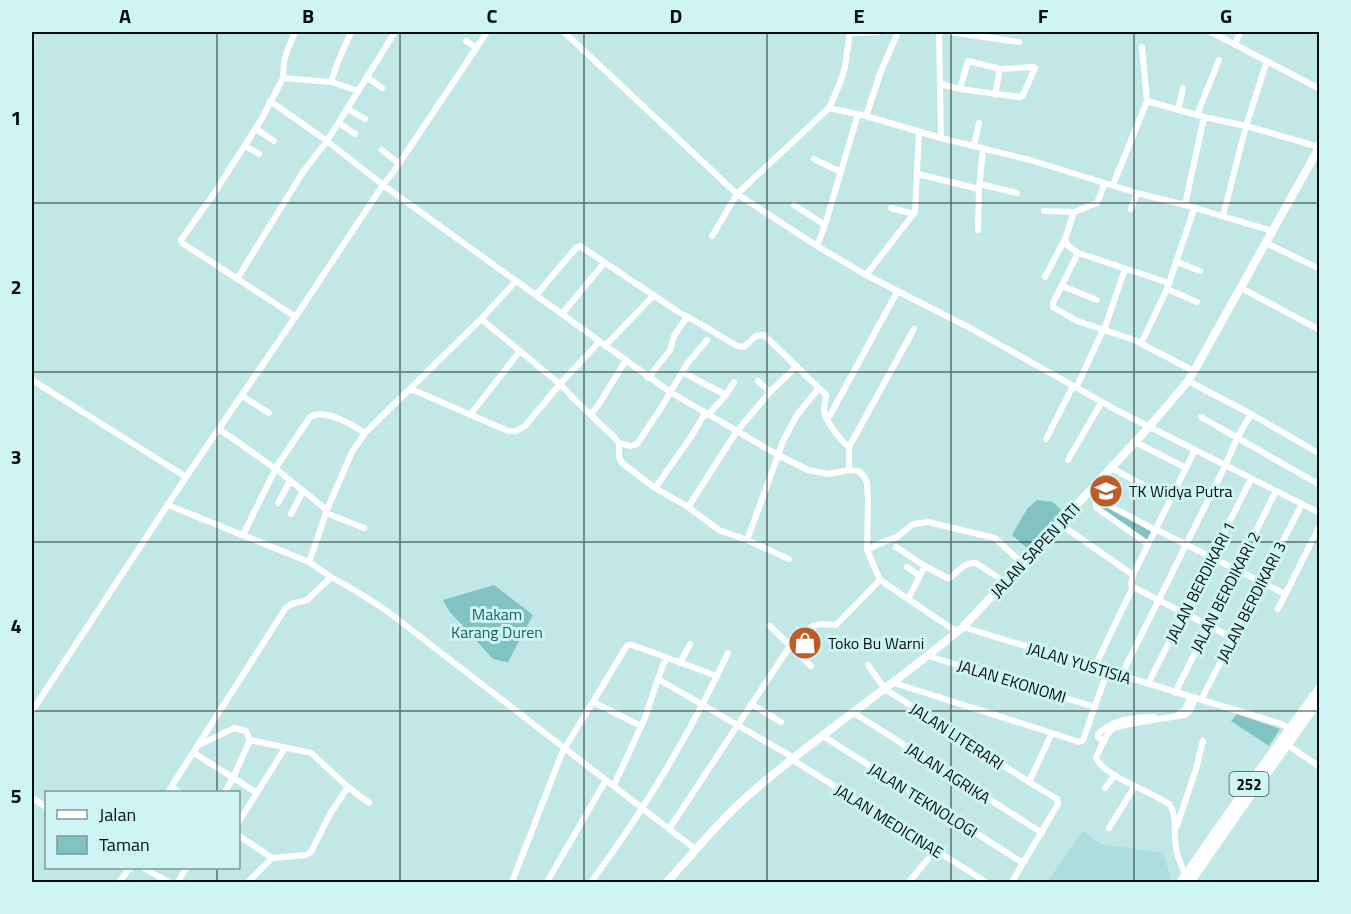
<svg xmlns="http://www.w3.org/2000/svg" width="1351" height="914" font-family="'Titillium Web',sans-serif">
  <rect width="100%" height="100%" fill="#c1e8e7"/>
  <path fill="#addddc" d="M1106,482L1117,488L1110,503L1094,495Z
    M1083,831L1101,844L1163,853L1171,878L1168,882H1047Z"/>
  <path fill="#81c3c2" d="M1037,500L1053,502L1063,512L1029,550L1012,535L1027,509Z
    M1102,503L1152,530L1147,541L1098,508L1097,504Z
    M494,585L533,615L508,662H506L493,659L449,611L443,600Z
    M1237,714L1280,729L1269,746L1231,721Z"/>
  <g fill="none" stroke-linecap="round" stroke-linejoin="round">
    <path stroke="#fff" stroke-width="6" d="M295,32L287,51L284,62L283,78L261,120L213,195L181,240L182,243L296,317
      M395,32L327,141L383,185L670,392L778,455L808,470L829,474L849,470V447L914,329
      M564,32L737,194L712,236
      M850,32L845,67L840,83L829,108L737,194L817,246L866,275L972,329L1118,411L1320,513
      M939,32L941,138
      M950,32L1019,42
      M1211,32L1320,89
      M850,33L878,32
      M466,41L475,47
      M1235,45L1240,32
      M367,77L382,88
      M283,78L331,82L359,91
      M331,82L337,64L351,32
      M940,84L960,89L1020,97L1023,95L1035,68L1033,67L1000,69L968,61L960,89
      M995,95L1000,69
      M1147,101L1204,117L1246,126L1319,147
      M829,108L866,116L941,138L1030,160L1137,193L1185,205L1272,231
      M348,109L365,119
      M1178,110L1183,88
      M1197,115L1219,60
      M866,116L881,71L898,32
      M339,123L355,134
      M256,129L274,141
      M245,146L259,154
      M974,146L979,123
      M382,150L398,163
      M814,159L841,172
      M918,174L979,189
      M980,184L1017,193
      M1113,185L1147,101L1142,47
      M794,205L825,225
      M1185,205L1204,117
      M891,208L914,214
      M1131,209L1137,193
      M1044,211L1074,212L1097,203L1105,183
      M1074,212L1065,239L1067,245L1078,253L1169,283
      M1223,216L1246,126L1267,61
      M978,230L979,189L983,148
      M1266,243L1320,269
      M817,246L825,225L858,114
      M1078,253L1053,303V307L1077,321L1134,340L1194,371
      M1177,262L1200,271
      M866,275L915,212L919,132
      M1045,277L1065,239
      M237,279L303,172L327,141L270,101
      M1062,286L1097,300
      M1241,288L1320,330
      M1167,289L1197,302
      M536,295L576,248L580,246L677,311L704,326L737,346L744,347L756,336L764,335L826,395C826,400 824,404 824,410C824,420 841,441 849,447
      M562,314L604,263
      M481,319L560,384L576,401L614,437L619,443V457L622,463L655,488L688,507L719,530L747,540L789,559
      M1104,330L1125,269
      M1141,344L1167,289L1194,209
      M605,346L654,295
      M682,372L726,395
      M648,378L670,350L674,336L687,317
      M32,380L186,477
      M758,381L770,392
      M1188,381L1251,414L1320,454
      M1076,388L1103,330
      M411,389L508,431H516L525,426L560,384L599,342
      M242,396L269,413
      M591,414L599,404L626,360
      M470,415L520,351
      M708,415L726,395L734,382
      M1201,417L1320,485
      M828,419L897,292
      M219,429L276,469L327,510
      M1046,439L1073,386
      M1135,442L1186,468
      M619,443L631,446L637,444L661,408L687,364L707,340
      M1068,460L1101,403
      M1111,468L1170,499
      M849,470L859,471L865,478L867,483L868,501L867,550L880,580L957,632
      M655,488L691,437L705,413
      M278,503L290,481
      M168,505L309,562L331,577L356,591L387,611L695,849
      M688,507L737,431L770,392L797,366
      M326,513L364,528
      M291,514L303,491
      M1060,524L1133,575
      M1155,529L1285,594
      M243,535L277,466L310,417C325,408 351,424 365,433
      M747,540L784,439L797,415L819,388
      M1148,544L1098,509L1096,507V502H1103L1155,530
      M896,547L925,566L947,578H950C957,572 966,561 976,563L1005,582
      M867,550L883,542L897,537L913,524L928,522L995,538L1023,564
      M309,562L327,510L352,452L365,433L481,319L516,281
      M907,567L920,576
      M1133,587L1233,638
      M908,599L925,566
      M1278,609L1320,525
      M770,626L811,666
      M963,627L1281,724L1292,730
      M928,656L1095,707
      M680,663L690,644
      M868,665L885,689L1029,782
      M1094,668L1133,587L1131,584L1133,575L1195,450
      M1121,676L1225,466L1237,438L1251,414
      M658,679L666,658
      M894,683L1052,733
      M1148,684L1251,479
      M1175,693L1276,491
      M1201,700L1302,504
      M593,702L641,726
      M751,704L781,722
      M32,711L186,477L304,304L383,185L394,171L487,32
      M854,713L1042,833
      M1179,713L1185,710L1190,697
      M823,736L1023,863
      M1104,742L1098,737V734C1116,718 1131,718 1154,717
      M201,744L234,728L246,731L250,740L311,753L348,787L369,803
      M1286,744L1320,767
      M194,753L257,793
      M793,760L986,882
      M614,785L645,718L658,679L794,758
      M172,787L179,792
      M1105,788L1115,775
      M168,792L285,609L291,604L307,600L331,577
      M225,792L233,778L250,740
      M32,798L46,807
      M238,823L285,748
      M1177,826L1196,769L1203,741
      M1109,828L1135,786
      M669,829L790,646C798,637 808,625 822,624C827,624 832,625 836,625L880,580
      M238,835L272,858
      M144,868L168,882
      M1185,875C1182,866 1177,857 1176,848C1173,833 1178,819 1170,805C1152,791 1106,778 1096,758C1100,749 1105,735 1112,729C1119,724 1173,717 1185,715L1190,711L1195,698
      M119,882L130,868
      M178,882L186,868
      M248,882L272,858L306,855L311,852L330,814L348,787
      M512,882L562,753L626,647L628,645H632L717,676
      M547,882L606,780
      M591,882C644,811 690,733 728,653
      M909,882L928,859
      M1012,882L1058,804L1057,799L1029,782L1052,733L1079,742L1083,740L1107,672"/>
    <path stroke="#fff" stroke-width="8" d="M667,882C694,852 720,820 751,793C819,734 894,685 963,627L1149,427L1188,381L1194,371L1320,146"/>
    <path stroke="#fff" stroke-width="9" d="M1181,882L1241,796L1320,688
      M1190,882L1242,807L1320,699"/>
  </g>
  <path fill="none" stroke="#030e0e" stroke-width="1.5" stroke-opacity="0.55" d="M217,32V792M400,32V882M584,32V882M767,32V882M951,32V882M1134,32V882M32,203H1320M32,372H1320M32,542H1320M32,711H1320M217,868V882"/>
  <defs>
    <symbol id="school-disc" viewBox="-11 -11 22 22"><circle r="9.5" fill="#bf5b28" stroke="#cef5f4"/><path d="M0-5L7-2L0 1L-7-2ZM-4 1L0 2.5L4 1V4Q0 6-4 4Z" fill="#fff"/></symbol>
    <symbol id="shop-disc" viewBox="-11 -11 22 22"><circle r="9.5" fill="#bf5b28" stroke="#cef5f4"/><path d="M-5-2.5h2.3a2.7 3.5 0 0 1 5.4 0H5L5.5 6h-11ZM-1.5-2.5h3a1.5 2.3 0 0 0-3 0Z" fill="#fff"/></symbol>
  </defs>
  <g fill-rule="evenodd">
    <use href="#school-disc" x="1087" y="472" width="38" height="38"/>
    <use href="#shop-disc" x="786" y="624" width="38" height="38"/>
  </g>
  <g text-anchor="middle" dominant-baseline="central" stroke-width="6" stroke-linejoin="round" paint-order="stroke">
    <rect fill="#cef5f4" stroke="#405353" stroke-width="1.5" x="1229.5" y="772" width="39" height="24" rx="4.5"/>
    <g font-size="15" font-weight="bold" fill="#030e0e">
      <text x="1249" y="784">252</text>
    </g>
    <g font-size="16" fill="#030e0e" stroke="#cef5f4" text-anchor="start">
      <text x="1129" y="491">TK Widya Putra</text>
      <text x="828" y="643">Toko Bu Warni</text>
    </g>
    <g font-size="16" fill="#030e0e" stroke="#cef5f4">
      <text transform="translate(1035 550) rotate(-47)">JALAN SAPEN JATI</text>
      <text transform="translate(1200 582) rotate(-63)">JALAN BERDIKARI 1</text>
      <text transform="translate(1225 592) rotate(-63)">JALAN BERDIKARI 2</text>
      <text transform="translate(1251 602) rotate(-63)">JALAN BERDIKARI 3</text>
      <text transform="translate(1079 663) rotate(17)">JALAN YUSTISIA</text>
      <text transform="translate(1012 681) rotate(17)">JALAN EKONOMI</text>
      <text transform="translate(957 736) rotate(33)">JALAN LITERARI</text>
      <text transform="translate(948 773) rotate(33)">JALAN AGRIKA</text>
      <text transform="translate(923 800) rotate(32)">JALAN TEKNOLOGI</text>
      <text transform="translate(889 821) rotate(32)">JALAN MEDICINAE</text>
    </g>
    <g font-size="16" fill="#206262" stroke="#cef5f4">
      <text x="497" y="614">Makam<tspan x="497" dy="18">Karang Duren</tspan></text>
    </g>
  </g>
  <rect width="1351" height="914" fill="none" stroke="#cef5f4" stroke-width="66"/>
  <rect x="45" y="791" width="195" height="78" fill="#cef5f4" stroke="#7d9998" stroke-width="1.5"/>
  <rect x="57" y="810" width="30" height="9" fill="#ffffff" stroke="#7d9998" stroke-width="1.5"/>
  <text x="99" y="821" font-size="18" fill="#030e0e">Jalan</text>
  <rect x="57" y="836" width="30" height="18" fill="#81c3c2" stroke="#7d9998" stroke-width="1.5"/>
  <text x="99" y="851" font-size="18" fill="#030e0e">Taman</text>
  <rect x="33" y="33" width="1285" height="848" fill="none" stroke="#030e0e" stroke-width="2"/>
  <g font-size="20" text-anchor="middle" font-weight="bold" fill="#030e0e">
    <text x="125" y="23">A</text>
    <text x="308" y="23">B</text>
    <text x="492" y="23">C</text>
    <text x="676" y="23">D</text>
    <text x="859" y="23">E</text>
    <text x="1043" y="23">F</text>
    <text x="1226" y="23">G</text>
    <text x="16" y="125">1</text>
    <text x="16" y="294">2</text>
    <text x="16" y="464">3</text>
    <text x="16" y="633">4</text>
    <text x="16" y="803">5</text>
  </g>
</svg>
